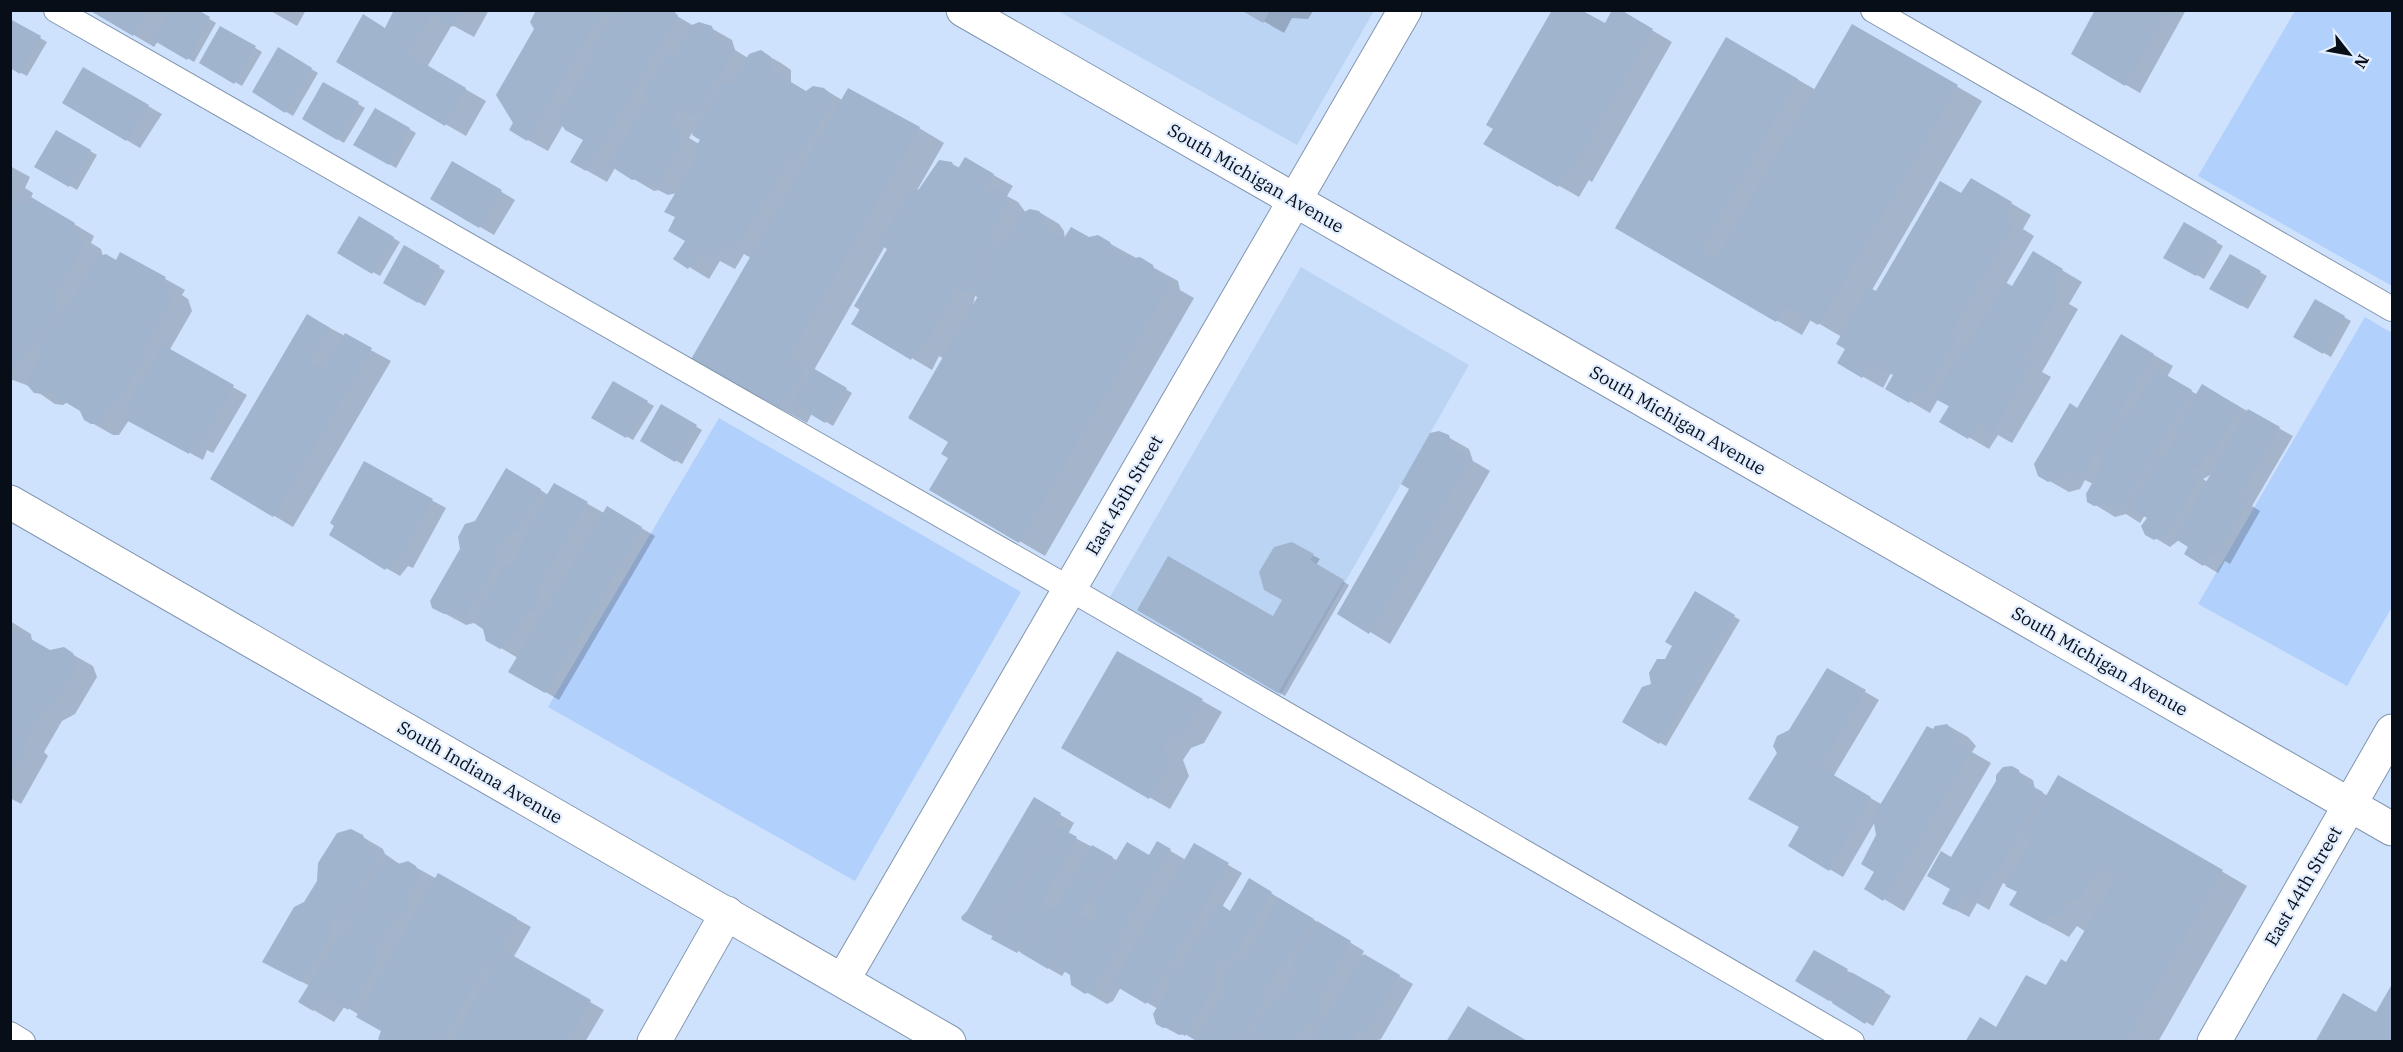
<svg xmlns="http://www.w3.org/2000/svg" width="2403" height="1052" font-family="'IBM Plex Serif',serif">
  <rect width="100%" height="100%" fill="#cee2fd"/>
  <path fill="#bcd4f4" d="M1058,11H1374L1297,145Z
    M1301,267L1469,365L1274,707L1103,609Z"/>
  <path fill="#b1d0fc" d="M2295,11H2392V286L2198,176Z
    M2365,317L2392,333V607L2347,686L2198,604Z
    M719,418L1021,592L855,881L548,707Z"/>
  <path fill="#0003" fill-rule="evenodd" d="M92,10H195L216,23L194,62L158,41L154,47Z
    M269,10H306L297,26Z
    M396,10H489L474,37L452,25L427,67L486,101L466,136L338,62L386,29Z
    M538,10H674L677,16L694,26L711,28L732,40L735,50L748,58L761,52L781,63L791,70V83L806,92L824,89L842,100L919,128L944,143L916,192L952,164L960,168L965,159L1013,186L1007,196L1018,202L1026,213L1039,212L1059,224L1064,231L1065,240L1098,237L1178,281L1180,290L1194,298L1045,556L931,489L950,458L944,359L939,356L932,370L853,323L889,248L885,246L814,370L852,393L833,426L812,413L807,423L717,375L751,258L744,254L735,269L720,261L709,279L676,259L687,241L677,217V193L668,195L658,190L654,191L615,168L607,182L572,162L585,140L563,125L548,151L528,140L515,123ZM692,133L702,140L699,144L689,138ZM975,296L979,298L973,307Z
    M1244,10H1314L1308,19L1292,18L1284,33Z
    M1618,10L1672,42L1592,182L1589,180L1579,197L1485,144Z
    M2097,10H2186L2140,93L2073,54Z
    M10,20L47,42L27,76L10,67Z
    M1853,26L1982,101L1872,290L1877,293L1962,195L1972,180L2031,215L2023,229L2034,236L2006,284L2013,288L2033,253L2082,282L2069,304L2078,309L2042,372L2051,377L2012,443L1998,435L1989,449L1941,421L1950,407L1938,399L1930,413L1887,388L1895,375L1891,373L1883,388L1839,363L1847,349L1842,337L1811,319L1802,335L1617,227L1727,39L1816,90Z
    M221,28L262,52L242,86L201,63Z
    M278,49L318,73L293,116L254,92Z
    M83,69L162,114L140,148L64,103Z
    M324,84L365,108L344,143L304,119Z
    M376,110L416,133L396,168L355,144Z
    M57,132L97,155L77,190L36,166Z
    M453,163L515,200L494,235L432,199Z
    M10,166L30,177L25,188L33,193L31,198L94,236L91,243L101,249L103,256L116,261L121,254L185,290L182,295L188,299L192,311L169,351L247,395L213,453L207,450L203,460L129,420L119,435H113L85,419L82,410L68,402L63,405L55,404L29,386L10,379Z
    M360,218L400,242L380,276L339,253Z
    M2184,224L2223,246L2204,279L2165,257Z
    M405,248L445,271L425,306L385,282Z
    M2230,256L2267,276L2248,309L2211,289Z
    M2316,301L2351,321L2331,357L2295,336Z
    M308,316L391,361L293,527L212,479Z
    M2121,336L2173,366L2167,377L2198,395L2202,386L2293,436L2252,506L2260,511L2230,564L2225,561L2218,573L2186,554L2190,547L2179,540L2170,547L2147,533L2149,518L2145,515L2140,523L2126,514L2115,517L2089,501L2093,484L2085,480L2080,489L2069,492L2039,475ZM2212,474L2208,482L2203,479Z
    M613,383L654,406L633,440L593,417Z
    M662,406L702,430L682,464L642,441Z
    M1448,437L1469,449L1473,461L1490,471L1390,644L1339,613Z
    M364,463L446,508L413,568L408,566L400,576L386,568Z
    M527,481L548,495L554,485L604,513L607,508L655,536L559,700L510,671L518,658L487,640L485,630L474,623L466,625L433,607L476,522Z
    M1292,544L1320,559L1316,565L1349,585L1285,696L1139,610L1273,619L1284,600Z
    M1695,593L1740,620L1666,746L1624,722L1652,684L1674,646Z
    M10,621L31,634L32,641L50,652L63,649L93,666L97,677L75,714L62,721L44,752L48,756L21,804L10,798Z
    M1118,653L1222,712L1204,743L1191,748L1183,760L1189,776L1170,809L1063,748Z
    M1828,670L1879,700L1833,777L1881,804L1933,731L1947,725L1968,737L1976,746L1972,752L1991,763L1904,911L1884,899L1875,822L1843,877L1790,846L1801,827L1791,732Z
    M2012,768L2033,780L2035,789L2048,796L2059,777L2247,886L2158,1042H1967L1997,1029L2046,987L2067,964L2086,932L2077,926L2069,937L2036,919L2019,892L2003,883L1989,910L1977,903L1969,917L1944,904L1952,889V859Z
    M1034,799L1074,823L1068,834L1118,861L1149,856L1157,843L1186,860L1194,845L1242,873L1222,907L1231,912L1250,880L1364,951L1362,955L1413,984L1381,1039L1372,1042H1198L1185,1034L1179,1035L1157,1023L1158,1009L1121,987L1113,1001L1107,1004L1086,992L1072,974L1066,970L1062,976L978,928L968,912Z
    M351,830L383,849L385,854L401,865L408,863L437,879L439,875L531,927L513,958L604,1010L585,1042H385L383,1030L345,1006L334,1022L300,1002L310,986L264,962L305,904Z
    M1815,952L1891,996L1873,1026L1797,981Z
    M2392,987V1042H2317L2376,1014Z"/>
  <path fill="#a1b4ce" d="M89,10H149L133,36Z
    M169,10H198L210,17L187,60L153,40Z
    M394,10H463L453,27L432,14L408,54L466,88L445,126L336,62L363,14L385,28Z
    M536,10H603L527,141L509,130L513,123L496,95L534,29L530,22Z
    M622,10H670L678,15L586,171L570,162L583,140L565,130L557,117L591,61L590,51L609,20Z
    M1241,10H1270L1263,23Z
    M1552,10H1581L1605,23L1612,10H1621L1653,29L1571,171L1569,169L1558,187L1483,144L1493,129L1486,125Z
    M2095,10H2168L2125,86L2071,54Z
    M10,19L41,36L20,74L10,68Z
    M699,22L712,26L715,37L735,49L696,118L680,108L669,126L685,135L659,182L646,184L636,179L632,180L609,165L647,100L645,90L665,55L677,53L692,25Z
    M1852,24L1958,85L1818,325L1785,306L1776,322L1615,228L1726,37L1798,79L1701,249L1716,259Z
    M220,26L256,46L234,84L199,63Z
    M278,47L312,68L285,113L252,92Z
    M761,50L771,57V70L806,91L813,86L824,88L830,94L832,102L798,161L791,156L735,250L724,244L714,259L699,251L688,269L673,259L685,241L668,231L675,217L664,212L698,155L692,152L700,140L692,135L722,83L733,81L749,54Z
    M83,67L149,105L126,141L62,103Z
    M323,82L359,102L337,140L302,119Z
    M848,88L920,127L788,358L805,369L781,410L690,361Z
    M375,108L410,128L389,165L353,145Z
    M56,130L91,150L69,187L34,167Z
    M965,157L994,174L983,191L997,189L1006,196L1007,204L990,234L994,243L965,293L955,286L953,295L923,348L918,345L911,360L851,324L860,310L854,306L887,249L878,243L909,193L919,189L939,160L952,162L956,172Z
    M452,161L502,190L479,228L430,199Z
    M1971,178L2012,202L2004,216L2015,223L1950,334L1957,339L1925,394L1917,389L1909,403L1885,389L1893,375L1870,363L1862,378L1837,363L1845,349L1836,344L1868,287L1876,291L1940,181L1961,193Z
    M31,197L75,223L71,230L81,236L84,246L55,294L58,308L37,346L27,348L10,374V204L20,201L26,205Z
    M1030,209L1039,211L1044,218L1045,227L1064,238L1071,227L1089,237L1098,235L1110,242L1114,250L1129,259L1140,257L1153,265L1155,274L1170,283L1019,543L929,490L948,458L941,454L948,442L908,418L978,296L969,290L997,244L1006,241L1022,213Z
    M359,216L394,237L372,274L337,253Z
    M2184,222L2217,241L2196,276L2163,258Z
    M404,245L440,266L418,303L383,283Z
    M2033,251L2063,269L2050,291L2059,296L2023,360L2032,364L1992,433L1977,424L1968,439L1939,422L1949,406L1933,398L1964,346L1967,347L2005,282L2012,286Z
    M120,252L166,277L163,283L168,286L172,299L144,349L146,355L120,400L114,402L98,424H91L84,420L80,411L47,391L42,394L34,393L27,385V380L41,354L38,346L61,309L69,306L97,257L106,254L116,260Z
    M2230,254L2261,271L2241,306L2209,289Z
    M2315,299L2345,316L2323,354L2293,337Z
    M307,314L330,328L309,361L323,369L345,333L372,348L273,517L210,479Z
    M2121,334L2154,354L2080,479L2065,469L2059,478L2048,482L2038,476L2034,464L2070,403L2077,408Z
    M163,345L234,385L199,447L193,443L189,454L126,420L132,410L127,406Z
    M813,368L847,388L825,423L792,403Z
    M2156,369L2192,390L2120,512L2105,504L2094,506L2087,502L2086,494L2102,465L2099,453L2125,413L2131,411Z
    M613,381L648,401L626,438L591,418Z
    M2202,384L2240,407L2213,455L2205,450V457L2200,466L2190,471L2201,476L2169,531L2167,530L2163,535L2154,540L2145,535L2141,526L2147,518L2129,507L2160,454L2169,459V449L2175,439L2183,435L2175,430Z
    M661,404L697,425L675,462L640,441Z
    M2248,409L2280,427L2239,497L2247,502L2215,557L2210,554L2203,566L2184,554L2188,547L2174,538Z
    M1439,431L1449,435L1453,448L1471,458L1369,634L1337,614L1409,489L1401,484L1430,433Z
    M364,461L433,499L398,561L393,559L385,570L329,535L334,526L330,523Z
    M506,468L541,489L517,532L506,535L494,556L496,564L464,619L453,612L444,614L432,608L430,601L460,549L458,537L465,524L475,521Z
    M554,483L588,502L538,587L539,599L534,611L524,615L505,647L500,649L486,641L483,629L476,624L481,616L476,613L503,567L513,563L524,542L522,536Z
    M607,506L642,527L545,693L508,672Z
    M1292,542L1314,554L1310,560L1344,580L1278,693L1137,610L1168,556L1273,616L1282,600L1264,590L1259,572L1274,547Z
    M1695,591L1735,615L1659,744L1622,722L1642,687L1651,684L1649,673L1657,659H1665L1672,646L1665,642Z
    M10,627L50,650L64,647L73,653L77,665L55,703L42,710L25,740L29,743L10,775Z
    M1117,651L1203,699L1184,732L1171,737L1163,748L1170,763L1149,799L1061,748Z
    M1827,668L1866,690L1820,767L1871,797L1829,871L1788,846L1799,827L1748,799L1777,753L1773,746L1777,736L1789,730Z
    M1947,724L1956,734L1953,739L1971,751L1883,901L1864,889L1874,872L1861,864L1876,835L1873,817L1927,726L1933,729L1935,726Z
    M2012,766L2019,770L2021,780L2043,792L1993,879L1989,876L1974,903L1963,896L1954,910L1942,904L1950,889L1927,876L1941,851L1951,857L1996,781V775L2003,767Z
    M2058,775L2223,870L2125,1042H1965L1980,1017L1996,1027L2026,975L2046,985L2061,959L2066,962L2117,876L2105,869L2093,875L2078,901L2071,897L2059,918L2051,913L2044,924L2009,905L2017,892L2005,886L2031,840L2023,836Z
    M1034,797L1061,813L989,935L962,920L961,917L967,911Z
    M1057,826L1077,837L1044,896V909L1017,953L991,939Z
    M351,829L363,835L365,841L382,852L341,921L335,917L330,925L332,931L310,971L308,970L301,982L262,962L294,907L304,902L317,881L318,863L337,833Z
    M1157,841L1171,849L1117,937L1120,945L1093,990L1085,994L1071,985L1070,975L1053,964L1083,915L1092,921L1098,909L1090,904L1127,842L1149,855Z
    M1194,843L1229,863L1146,1004L1112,984Z
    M1092,845L1113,857L1048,969L1021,953L1044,911L1057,906Z
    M385,856L398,864L408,861L416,866L420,878L407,898L409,908L405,916L395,918L377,948L379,960L348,1010L324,995L313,1011L298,1002L338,937L348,933L353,925L345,921Z
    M438,873L517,918L489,969L485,967L442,1042H382L378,1039L381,1031L356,1017Z
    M1249,878L1272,892L1230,963L1222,959L1211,978L1217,982L1185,1036L1171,1027L1163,1028L1156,1024L1153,1014L1170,986L1168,976L1173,967L1181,965L1219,903L1230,911Z
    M1279,898L1314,919L1286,964L1278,968L1265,990V1001L1241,1042H1198L1196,1038L1227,986L1224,977L1233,962L1244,958Z
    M1317,921L1351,941L1316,1003L1319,1011L1312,1024L1300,1029L1294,1042H1247L1269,1004L1279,1000L1294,974L1293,961Z
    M503,950L591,1000L567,1042H451Z
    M1814,950L1848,969L1829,1001L1795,981Z
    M1364,954L1400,975L1367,1031L1358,1032L1353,1042H1312L1316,1034L1314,1027L1321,1015L1329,1012Z
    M1851,972L1885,991L1865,1024L1832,1003Z
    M2392,984V1042H2315L2343,993L2376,1012Z
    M1468,1006L1529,1042H1446Z"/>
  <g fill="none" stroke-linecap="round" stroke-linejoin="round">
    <defs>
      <path id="service" d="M56,10L1070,589L1852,1042
        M1873,10L2392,309
        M10,1034L23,1042"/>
      <path id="minor" d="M843,980L1405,10
        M654,1042L727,913
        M2214,1042L2392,731"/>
      <path id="tertiary" d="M963,10L2392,829
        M10,502L949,1042"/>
    </defs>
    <use href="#service" stroke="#8396af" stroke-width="26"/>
    <use href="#minor" stroke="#8396af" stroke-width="35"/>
    <use href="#tertiary" stroke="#8396af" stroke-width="35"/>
    <use href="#service" stroke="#fff" stroke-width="24"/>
    <use href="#minor" stroke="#fff" stroke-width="33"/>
    <use href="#tertiary" stroke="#fff" stroke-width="33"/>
  </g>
  <g text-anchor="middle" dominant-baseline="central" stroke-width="4.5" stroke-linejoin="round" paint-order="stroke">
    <g font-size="18" fill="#070e17" stroke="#e2eeff">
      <text transform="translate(1256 178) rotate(30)">South Michigan Avenue</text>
      <text transform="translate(1678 420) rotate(30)">South Michigan Avenue</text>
      <text transform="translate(1124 495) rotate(-60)">East 45th Street</text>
      <text transform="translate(2100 661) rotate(30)">South Michigan Avenue</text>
      <text transform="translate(480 772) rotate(30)">South Indiana Avenue</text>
      <text transform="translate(2303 886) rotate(-60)">East 44th Street</text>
    </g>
  </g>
  <rect width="2403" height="1052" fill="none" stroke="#070e17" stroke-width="24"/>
  <g transform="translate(2349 54) rotate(121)" stroke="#e2eeff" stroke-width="4.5" paint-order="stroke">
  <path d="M0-4.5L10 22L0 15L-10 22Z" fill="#070e17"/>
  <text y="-9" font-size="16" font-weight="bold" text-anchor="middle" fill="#070e17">N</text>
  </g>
</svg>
